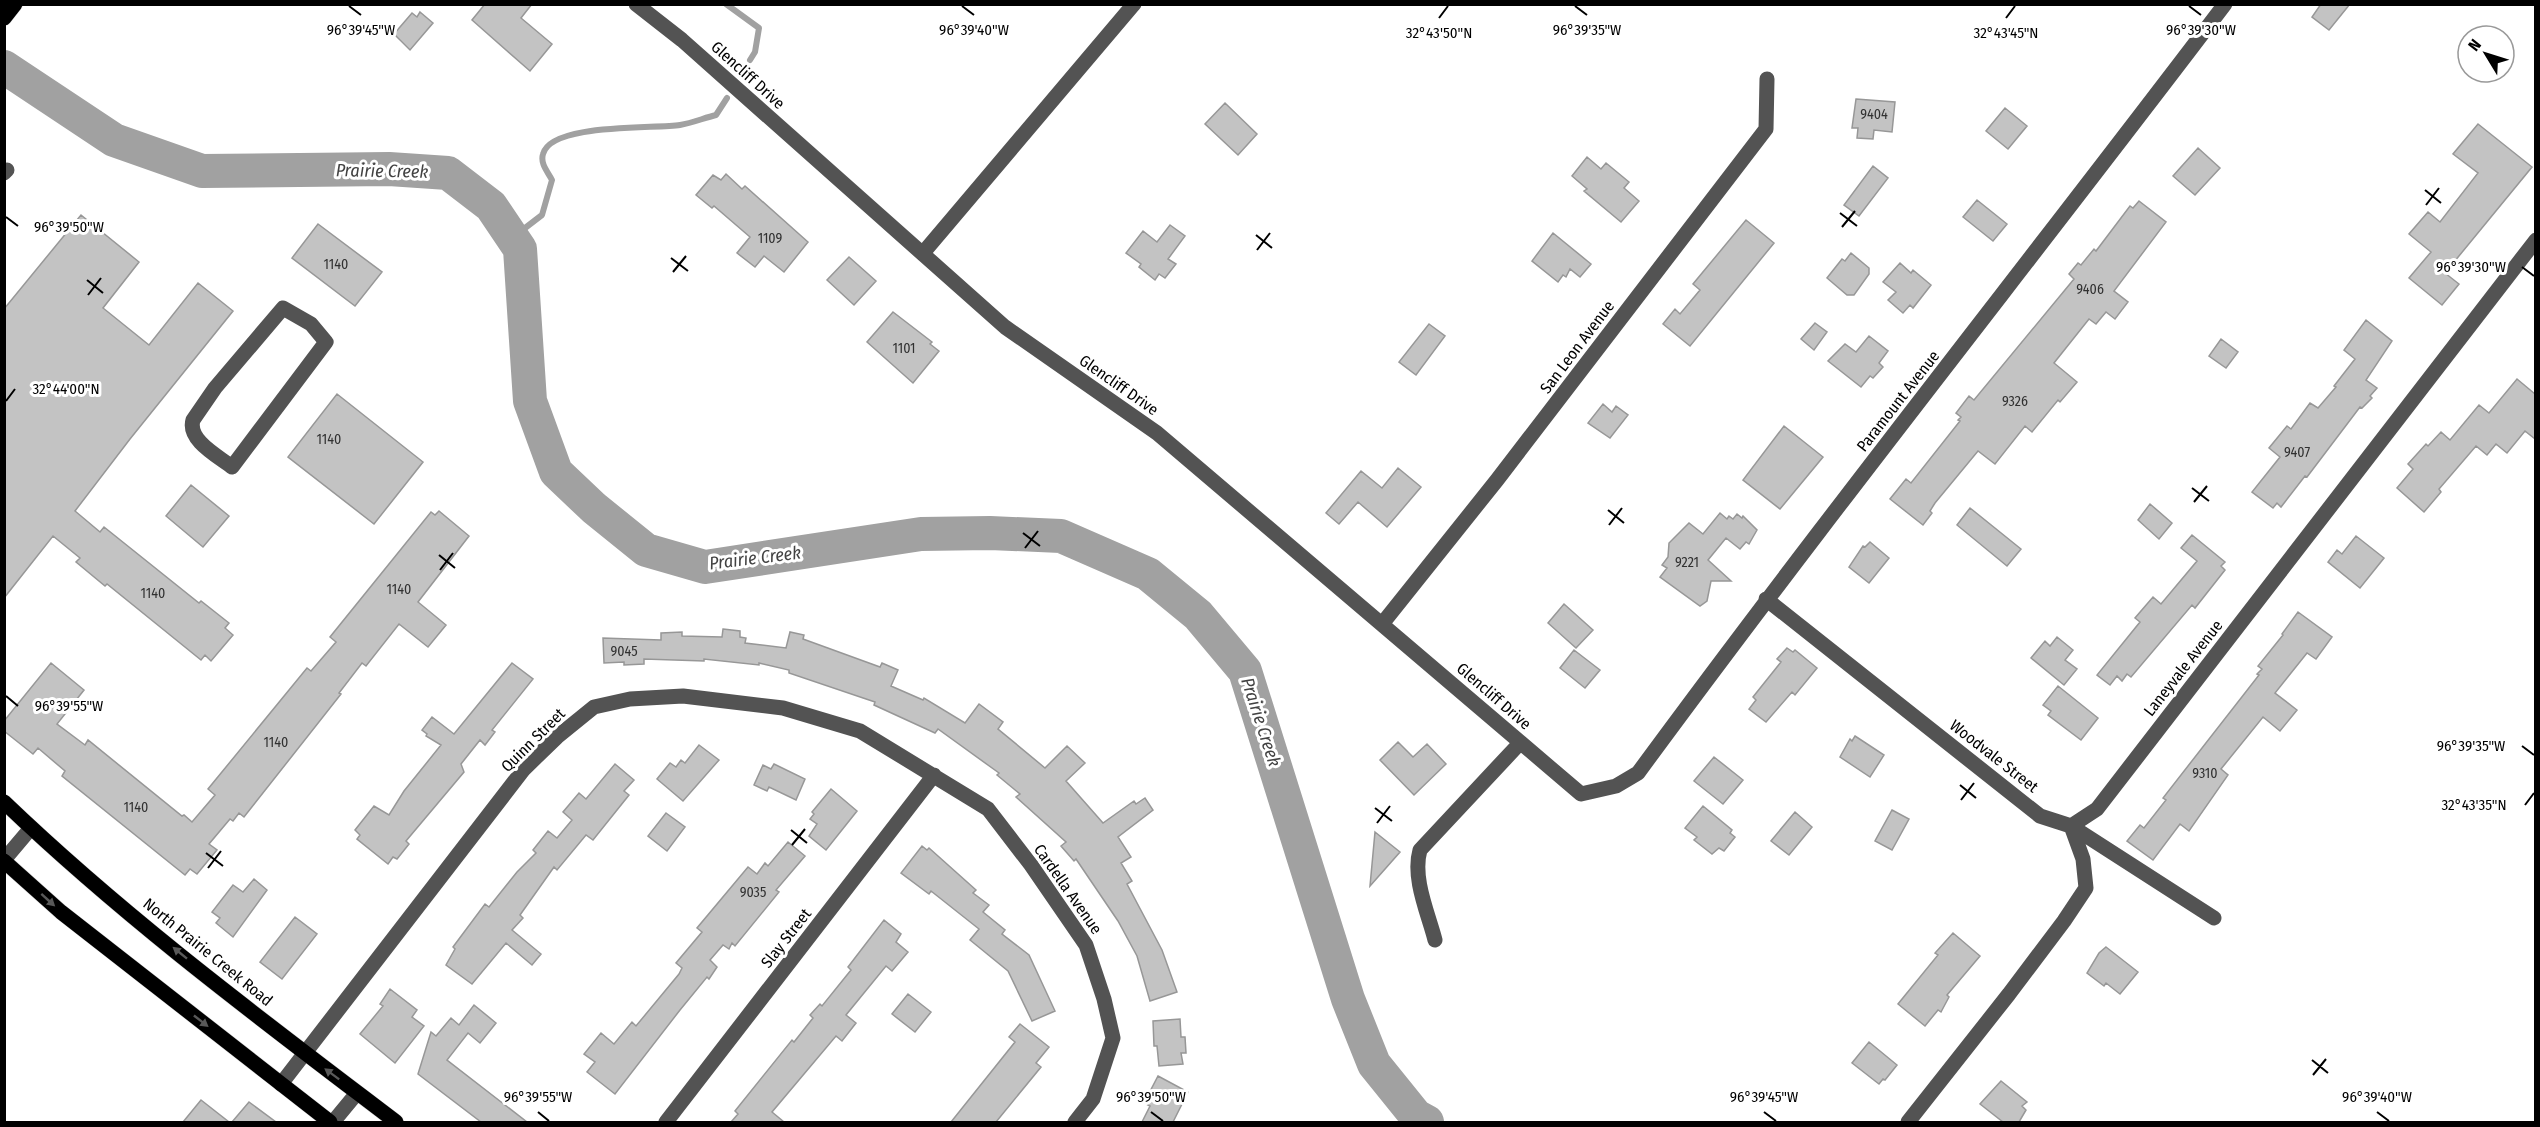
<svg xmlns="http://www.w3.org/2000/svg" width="2540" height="1127" font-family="'Fira Sans Condensed',sans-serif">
  <rect width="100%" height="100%" fill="#fff"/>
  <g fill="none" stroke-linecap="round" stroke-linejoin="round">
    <path stroke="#a1a1a1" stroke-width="6" d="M726,4L759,28L755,52L750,60
      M512,238L542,215L552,180C548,172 540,164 543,154C551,123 653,129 680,125C692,123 704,118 716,115L727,98"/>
    <path stroke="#a1a1a1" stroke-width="34" d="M4,67L114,140L202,171L389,169L448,173L491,206L520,249L530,401L556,472L594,508L646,550L705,567L921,534L990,533L1061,536L1148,574L1198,615L1245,671L1348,999L1374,1064L1416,1116L1427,1122"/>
  </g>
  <path fill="#c3c3c3" stroke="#979797" stroke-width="1.5" d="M485,4H532L521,18L552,44L530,71L472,20Z
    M2321,4H2350L2329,30L2312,17Z
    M420,12L433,23L410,50L394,34L412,13L417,17Z
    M1856,99L1895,102L1892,132L1874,130L1873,139L1857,138L1858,128H1852Z
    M1225,103L1257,134L1238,155L1205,124Z
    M2005,108L2027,126L2008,149L1986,131Z
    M2478,124L2532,167L2445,273L2459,284L2442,305L2409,278L2431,252L2409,234L2428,212L2440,222L2478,173L2453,154Z
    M2198,148L2220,168L2195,195L2173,176Z
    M1587,157L1601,169L1606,163L1629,182L1624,188L1639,201L1621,222L1584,191L1587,189L1572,176Z
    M1873,166L1888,178L1859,216L1844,205Z
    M726,174L742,189L745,186L808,242L784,272L764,256L755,267L737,253L750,237L714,206L712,208L696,195L713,175L721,180Z
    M1977,200L2007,224L1993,241L1963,217Z
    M2139,201L2166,222L2114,291L2128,302L2115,319L2106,312L2096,324L2089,319L2054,363L2077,382L2060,402L2058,400L2032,432L2025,426L1995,464L1978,451L1935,503L1930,511L1932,513L1923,525L1890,499L1906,479L1911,483L1960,421L1958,420L1961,417L1956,413L1969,396L1974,400L2074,279L2069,274L2078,263L2081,265L2094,249L2096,251L2130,206L2133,208Z
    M81,215L139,262L103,308L149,345L198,283L233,311L130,439L75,511L100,532L104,527L199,603L201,601L229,623L225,628L233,635L211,661L205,655L201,660L107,584L105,586L76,562L80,558L53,536L4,598V309Z
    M1746,220L1774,243L1690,346L1663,324L1675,309L1680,314L1700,290L1693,284Z
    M318,224L382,272L355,306L292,258Z
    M1170,225L1185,236L1168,259L1176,264L1165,278L1159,274L1155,280L1139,267L1141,264L1126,253L1143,231L1157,242Z
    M1553,233L1591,264L1580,277L1570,269L1566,277L1563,275L1558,282L1532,261Z
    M1851,253L1869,268V274L1854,295H1847L1827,278L1842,259L1845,261Z
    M849,257L876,281L854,305L827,280Z
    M1900,263L1911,273L1913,270L1931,285L1913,308L1910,305L1903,313L1888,300L1896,292L1883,282Z
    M893,312L932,342L930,344L939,351L913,383L867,342Z
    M2366,320L2392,341L2366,380L2377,388L2370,396L2372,398L2362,408L2360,407L2307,477L2305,476L2281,507L2277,503L2273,508L2252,492L2280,457L2269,448L2287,426L2291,429L2310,403L2318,408L2336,387L2334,386L2355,359L2344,350Z
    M1815,323L1827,332L1814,350L1801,339Z
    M1429,324L1445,336L1416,375L1399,362Z
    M1869,336L1888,351L1879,363L1883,367L1873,378L1870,376L1861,387L1828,361L1845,344L1856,352Z
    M2221,339L2238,352L2226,368L2209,356Z
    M2517,379L2535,394V439L2525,431L2507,453L2496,444L2487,455L2476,446L2439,489L2441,492L2424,512L2397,488L2413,469L2408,464L2426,444L2428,446L2441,432L2450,440L2479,405L2489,413Z
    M337,394L423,462L374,524L288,457Z
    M1603,404L1612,412L1616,406L1628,415L1610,438L1588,423Z
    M1784,426L1823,457L1780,509L1743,480Z
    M1398,468L1421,487L1387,527L1358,502L1339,524L1326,513L1361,471L1382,488Z
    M191,485L229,516L203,547L166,516Z
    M2150,504L2172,523L2159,539L2138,520Z
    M1970,508L2021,549L2007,566L1957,525Z
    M439,511L469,536L418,602L446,625L428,647L399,624L366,666L362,663L339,693L341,694L244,817L239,813L233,821L230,819L209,844L217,850L197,874L190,869L185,875L62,776L65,771L38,748L33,754L4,731V721L51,663L84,690L57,724L85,745L88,740L182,816L184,815L192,822L215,795L208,789L307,668L311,671L336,642L330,637L431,512L435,515Z
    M1720,513L1727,519L1729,516L1733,519L1737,514L1742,518L1743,516L1757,530L1749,544L1746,542L1740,549L1726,538L1708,560L1731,581H1711L1707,601L1700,606L1660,577L1667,568L1662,565L1668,557L1669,543L1689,523L1703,534Z
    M2192,535L2225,562L2221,566L2225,570L2195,608L2192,605L2131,677L2127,674L2122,681L2117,676L2110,685L2097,675L2140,622L2135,618L2153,597L2161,604L2197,561L2181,548Z
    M2356,536L2384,558L2360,588L2328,562L2337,550L2342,554Z
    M1870,542L1889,558L1869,583L1849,567L1863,546L1865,547Z
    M1564,604L1593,630L1576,648L1548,623Z
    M2298,612L2332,637L2316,659L2307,653L2275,693L2297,710L2280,731L2263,717L2221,769L2228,775L2189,831L2180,824L2153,860L2127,841L2140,825L2144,828L2166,800L2163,798L2259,675L2257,674L2262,669L2258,666L2283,635L2282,634Z
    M723,629L740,631V637L746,638L745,643L786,648L790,632L804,635L803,639L880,667L882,663L898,670L891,686L923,700L924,698L965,723L979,704L1003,722L998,729L1045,768L1067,746L1085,763L1066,781L1103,823L1134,801L1136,804L1145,798L1153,810L1118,837L1131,857L1121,863L1132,881L1127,884L1162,950L1177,992L1150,1001L1137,956L1118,921L1076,859L1074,861L1061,846L1066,842L1016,797L1020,794L997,775L999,773L938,729L935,733L874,705L875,702L789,673V670L759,663V665L704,659V661L644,659V664L624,665V662L604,663L603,638L661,640V633L682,632V636L722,637Z
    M2057,637L2073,650L2065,660L2077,669L2064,685L2031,658L2045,641L2050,646Z
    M1787,648L1793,652L1795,650L1817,668L1795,695L1792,692L1766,722L1749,709L1756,700L1753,697L1781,662L1777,659Z
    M1574,650L1600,670L1585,688L1560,668Z
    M512,663L533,679L492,730L495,732L485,745L480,740L461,764L464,772L406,841L409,844L397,859L393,857L388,864L357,839L360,835L355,830L374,806L389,815L404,791L441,745L426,736L427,734L422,730L432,717L454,734Z
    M2058,686L2098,718L2081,740L2048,715L2051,711L2043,705Z
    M1855,736L1884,755L1870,777L1840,757L1850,739L1852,741Z
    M1398,742L1413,757L1427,744L1446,764L1414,795L1380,760Z
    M699,745L719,760L683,801L657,779L670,763L676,767L681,760L685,763Z
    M1714,757L1743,780L1723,804L1694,781Z
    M615,764L634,780L624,791L629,795L593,840L586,835L557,870L554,867L520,915L523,918L512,930L541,954L532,965L506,943L472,984L446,965L455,949L453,947L485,904L489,907L517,872L536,853L533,850L548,831L557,838L572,820L563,812L579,793L586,799Z
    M774,764L805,779L796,800L769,787L767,791L754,785L763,765L771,769Z
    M831,789L857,811L826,850L809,836L817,824L810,819L814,814L812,812Z
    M1703,806L1732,830L1730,833L1735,837L1724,851L1719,848L1712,854L1694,840L1697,837L1685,828Z
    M1892,810L1909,819L1892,850L1875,841Z
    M1795,812L1812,827L1789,855L1771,841Z
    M666,813L685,827L667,851L648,836Z
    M1375,832L1400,852L1370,886Z
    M788,842L805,856L776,890L779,892L735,946L732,943L729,949L723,945L710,960L717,967L709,979L707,977L680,1010L615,1094L587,1072L595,1062L584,1054L601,1033L614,1044L632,1022L636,1026L679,974L682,968L676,963L702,932L697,928L748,867L757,874L765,863L768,866Z
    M922,846L927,850L929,848L976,890L973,893L989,905L983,912L1005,930L1002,934L1029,955L1055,1011L1032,1021L1008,971L970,940L979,929L931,891L929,894L901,873Z
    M254,879L267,890L233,937L216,923L220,918L212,912L233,885L243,892Z
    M295,917L317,934L282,979L260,962Z
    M884,920L901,934L896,942L908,952L892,971L886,966L846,1015L856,1023L842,1041L836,1036L772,1112L784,1122H731L738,1114L735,1111L792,1040L794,1042L813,1018L810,1015L820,1004L822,1006L851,970L848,967Z
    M1953,933L1980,956L1947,995L1949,997L1941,1012L1938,1010L1925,1026L1898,1004L1938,955L1935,953Z
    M2106,947L2138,972L2120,994L2106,983L2104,986L2087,973L2099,953Z
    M390,989L417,1010L412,1017L424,1026L395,1063L360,1034L383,1006L380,1004Z
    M908,994L931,1012L915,1032L892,1014Z
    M474,1005L496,1023L480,1043L468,1033L447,1060L527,1122H481L418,1074L431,1032L436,1036L451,1018L459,1025Z
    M1180,1019L1181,1037H1185L1186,1053H1181L1183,1064L1159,1066L1157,1046H1154L1153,1021Z
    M1020,1024L1049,1047L1036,1063L1041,1067L996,1122H951L1015,1042L1009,1037Z
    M1869,1042L1897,1065L1885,1080L1883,1079L1879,1084L1852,1063Z
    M1158,1076L1188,1092L1173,1122H1142L1150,1106L1144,1103Z
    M2001,1081L2027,1102L2022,1106L2026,1110L2019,1122H2003L1980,1104Z
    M201,1100L229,1122H183Z
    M249,1102L276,1122H232Z"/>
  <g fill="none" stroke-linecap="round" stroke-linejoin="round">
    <defs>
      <path id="major" d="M4,18L15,4
        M4,802C126,919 262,1020 396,1122
        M4,861L61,912L330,1122"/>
    </defs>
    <use href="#major" stroke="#dbdbdb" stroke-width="16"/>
    <path stroke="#535353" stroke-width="15" d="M636,4L682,40L1005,327L1157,433L1581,794L1616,786L1638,773C1829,513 2030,261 2225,4
      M4,173L7,170
      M923,253L1134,4
      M283,308L311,324L326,342L232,467C218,456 187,440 193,420L215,388Z
      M1766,599L2040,816L2071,826L2214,918
      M1382,624L1497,480L1766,129L1767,79
      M4,860L31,828
      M1435,940C1428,913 1412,878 1420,850L1520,743
      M281,1084L524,769L557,737L594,707L630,699L683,696L783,708L860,731L988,809L1031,865L1086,945L1104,999L1113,1038L1093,1099L1075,1122
      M333,1122L357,1093
      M666,1122L934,775
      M1908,1122L2009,994L2064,921L2086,888L2083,859L2071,826L2097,809L2536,240"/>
    <use href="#major" stroke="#000" stroke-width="15"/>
  </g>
  <defs><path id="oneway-solid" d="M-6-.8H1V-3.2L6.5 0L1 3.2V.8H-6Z" transform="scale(1.5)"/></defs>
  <g fill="#595959">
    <use href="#oneway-solid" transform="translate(48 900) rotate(42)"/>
    <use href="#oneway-solid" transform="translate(180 953) rotate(-141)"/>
    <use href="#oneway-solid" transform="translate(201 1021) rotate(38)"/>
    <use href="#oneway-solid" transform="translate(332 1074) rotate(-143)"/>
  </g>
  <path fill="none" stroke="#000" stroke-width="2" d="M349,6L361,15M962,6L974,15M1575,6L1587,15M2189,6L2201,15M1439,18L1448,6M2006,18L2015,6M2425,190L2441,203M2426,205L2439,188M1840,213L1857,226M6,217L18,226M1842,227L1855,211M1256,235L1272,248M1257,250L1270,233M671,258L688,271M2522,267L2534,276M673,272L686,256M87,280L103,293M88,295L101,278M6,401L15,389M2192,488L2209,501M2194,502L2207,486M1608,510L1624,523M1609,525L1622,508M1023,533L1040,546M1025,548L1038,531M439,555L455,568M440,570L453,553M6,696L18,706M2522,746L2534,755M1960,785L1976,798M1961,800L1974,783M2525,805L2534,793M1375,808L1392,821M1377,823L1390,806M791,830L807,843M792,845L805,829M206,853L223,866M208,868L221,851M2312,1060L2328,1073M2313,1075L2326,1059M538,1112L549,1121M1151,1112L1163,1121M1764,1112L1776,1121M2377,1112L2389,1121"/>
  <g text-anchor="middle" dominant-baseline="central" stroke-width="6" stroke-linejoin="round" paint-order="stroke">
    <g font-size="14" fill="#313131">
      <text x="1874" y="114">9404</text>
      <text x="770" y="238">1109</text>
      <text x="336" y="264">1140</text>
      <text x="2090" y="289">9406</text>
      <text x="904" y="348">1101</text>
      <text x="2015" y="401">9326</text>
      <text x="329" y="439">1140</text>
      <text x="2297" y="452">9407</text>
      <text x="1687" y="562">9221</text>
      <text x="399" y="589">1140</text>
      <text x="153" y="593">1140</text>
      <text x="624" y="651">9045</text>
      <text x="276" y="742">1140</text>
      <text x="2205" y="773">9310</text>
      <text x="136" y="807">1140</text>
      <text x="753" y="892">9035</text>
    </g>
    <g font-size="16" fill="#000" stroke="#fff">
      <text transform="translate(748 75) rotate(42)">Glencliff Drive</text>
      <text transform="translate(1577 347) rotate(-53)">San Leon Avenue</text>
      <text transform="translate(1119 385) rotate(35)">Glencliff Drive</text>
      <text transform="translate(1898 401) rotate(-52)">Paramount Avenue</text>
      <text transform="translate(2183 668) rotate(-52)">Laneyvale Avenue</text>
      <text transform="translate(1494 696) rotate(41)">Glencliff Drive</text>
      <text transform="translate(533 740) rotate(-45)">Quinn Street</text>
      <text transform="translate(1994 756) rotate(38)">Woodvale Street</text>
      <text transform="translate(1068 889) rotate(55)">Cardella Avenue</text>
      <text transform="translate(786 938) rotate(-52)">Slay Street</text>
      <text transform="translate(208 952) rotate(39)">North Prairie Creek Road</text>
    </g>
    <g font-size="18" font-style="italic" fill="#424242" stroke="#fff">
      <text transform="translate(382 171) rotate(1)">Prairie Creek</text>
      <text transform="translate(755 558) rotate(-7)">Prairie Creek</text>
      <text transform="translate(1261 722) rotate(72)">Prairie Creek</text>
    </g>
  </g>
  <g font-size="15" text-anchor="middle" fill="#000" stroke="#fff" stroke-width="6" stroke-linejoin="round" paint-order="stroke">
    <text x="361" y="35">96°39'45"W</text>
    <text x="974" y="35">96°39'40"W</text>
    <text x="1587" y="35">96°39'35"W</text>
    <text x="2201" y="35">96°39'30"W</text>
    <text x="1439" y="38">32°43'50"N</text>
    <text x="2006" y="38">32°43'45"N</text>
    <text x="69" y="232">96°39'50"W</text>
    <text x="2471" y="272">96°39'30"W</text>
    <text x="66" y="394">32°44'00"N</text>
    <text x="69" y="711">96°39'55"W</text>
    <text x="2471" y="751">96°39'35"W</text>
    <text x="2474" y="810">32°43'35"N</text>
    <text x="538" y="1102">96°39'55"W</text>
    <text x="1151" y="1102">96°39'50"W</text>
    <text x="1764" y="1102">96°39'45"W</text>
    <text x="2377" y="1102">96°39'40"W</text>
  </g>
  <rect width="2540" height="1127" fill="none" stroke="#000000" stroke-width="12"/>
  <g transform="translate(2486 54) rotate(308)"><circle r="28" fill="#ffffff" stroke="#999999" stroke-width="1.5"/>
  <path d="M0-4.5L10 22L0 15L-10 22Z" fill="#000000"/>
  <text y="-9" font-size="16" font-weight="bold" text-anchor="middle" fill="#000000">N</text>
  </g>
</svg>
